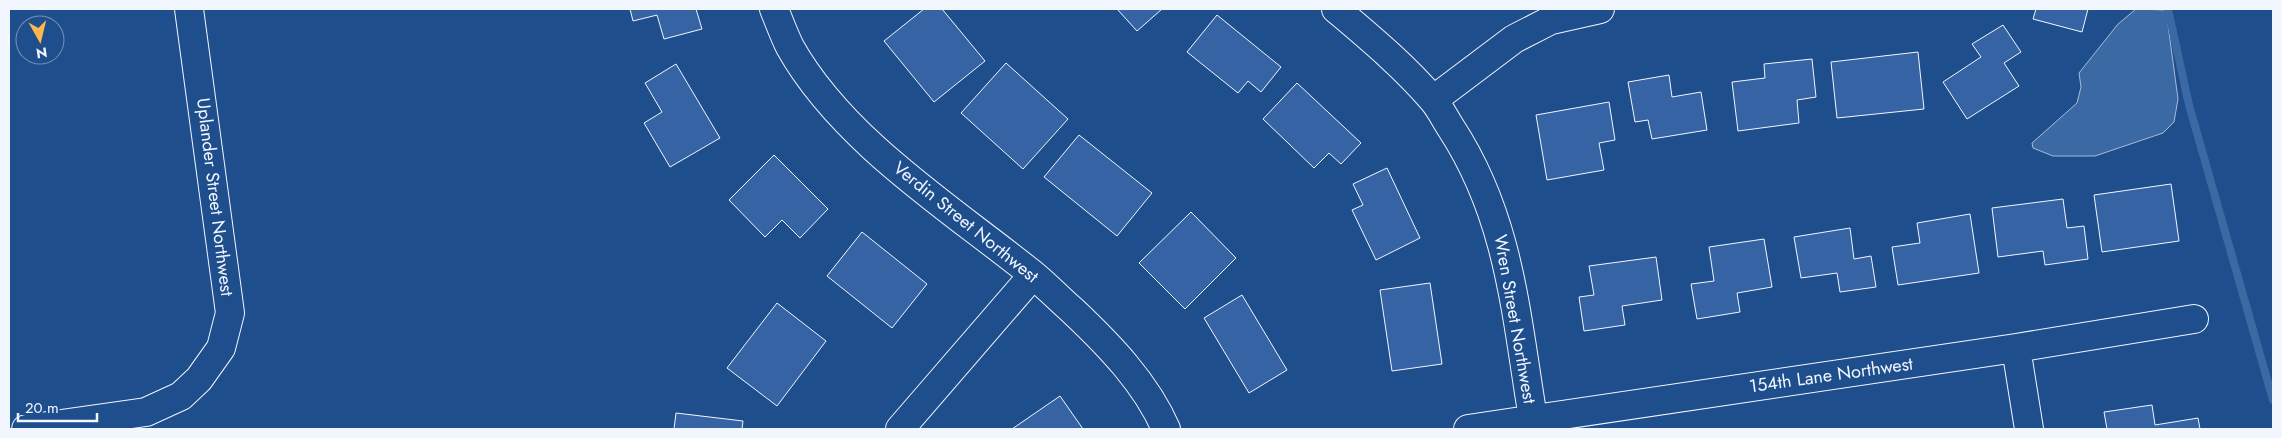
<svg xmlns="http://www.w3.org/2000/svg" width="2282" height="438" font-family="Jost,sans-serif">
  <rect width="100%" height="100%" fill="#1f4e8c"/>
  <path fill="#3b69a3" stroke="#a8bbd7" d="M2136,9L2166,10L2178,99L2174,122L2163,133L2095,156H2053L2033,148L2032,143L2077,103L2081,87L2079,73L2118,24Z"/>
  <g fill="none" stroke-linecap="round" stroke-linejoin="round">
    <path stroke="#3b69a3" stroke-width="8" d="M2168,9L2189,105L2273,400"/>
  </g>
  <path fill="#3563a3" stroke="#f2f6ff" d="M630,9H696L702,29L664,39L657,15L633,21Z
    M924,9H942L985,61L934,102L884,41Z
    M1117,9H1162L1137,31Z
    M2036,9H2088L2082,32L2033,19Z
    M1217,15L1281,67L1261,92L1248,81L1238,93L1187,52Z
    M2003,25L2021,52L2004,63L2019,86L1967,119L1943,82L1981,57L1972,44Z
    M1918,52L1924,109L1837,118L1831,62Z
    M1812,59L1816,97L1797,100L1799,123L1738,131L1732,82L1765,78L1764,64Z
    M1006,63L1068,119L1023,169L961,113Z
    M676,64L720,138L670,167L644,123L662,112L645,83Z
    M1669,75L1672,97L1701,92L1707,130L1652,139L1648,120L1635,122L1628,82Z
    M1297,83L1361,143L1341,164L1329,153L1314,168L1263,119Z
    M1609,102L1615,140L1599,143L1604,170L1547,180L1536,115Z
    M1079,135L1152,193L1117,236L1044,177Z
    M774,155L828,209L800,238L782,220L765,237L729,200Z
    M1387,168L1420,238L1376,260L1352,210L1363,205L1353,184Z
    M2171,184L2179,241L2102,252L2094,195Z
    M2063,199L2067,228L2084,226L2088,259L2045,265L2043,251L1998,257L1992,208Z
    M1191,212L1236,258L1185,309L1139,263Z
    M1970,214L1979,273L1898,285L1892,247L1920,243L1917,223Z
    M1850,228L1854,259L1871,256L1876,287L1840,292L1837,273L1801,278L1794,237Z
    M862,232L927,284L892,328L827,276Z
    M1764,239L1772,287L1737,293L1740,312L1697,319L1691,284L1714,281L1709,247Z
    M1656,257L1662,300L1622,306L1625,325L1584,331L1579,297L1594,295L1589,266Z
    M1430,283L1442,364L1392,371L1380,290Z
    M1242,295L1287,370L1249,393L1204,318Z
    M777,303L826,341L777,406L727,368Z
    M1060,396L1083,429H1012Z
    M2152,405L2155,425L2198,418L2200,429H2107L2104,412Z
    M676,413L743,421L742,429H674Z"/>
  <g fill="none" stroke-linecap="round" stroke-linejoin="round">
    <defs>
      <path id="minor" d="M774,9C779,21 784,35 790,47C842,140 950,208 1031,273C1046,285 1059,299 1073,311C1109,345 1146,383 1166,429
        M1336,9C1369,37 1404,66 1433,100C1440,108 1445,119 1451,128C1510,218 1516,316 1533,418
        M1433,100L1514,39L1551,20L1600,9
        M2016,348L2029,429
        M26,429L146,412L181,396L199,379L221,348L230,313L189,9
        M900,429L1033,275
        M1468,429L2016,348L2194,319"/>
    </defs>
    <use href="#minor" stroke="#f2f6ff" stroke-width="30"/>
    <use href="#minor" stroke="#1f4e8c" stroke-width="28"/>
  </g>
  <g text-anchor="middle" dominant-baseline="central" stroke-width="4" stroke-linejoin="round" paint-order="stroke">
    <g font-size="18" fill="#f2f6ff" stroke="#1f4e8c">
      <text transform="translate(215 197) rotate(83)">Uplander Street Northwest</text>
      <text transform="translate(966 222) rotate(39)">Verdin Street Northwest</text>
      <text transform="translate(1515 319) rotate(80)">Wren Street Northwest</text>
      <text transform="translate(1831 375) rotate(-8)">154th Lane Northwest</text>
    </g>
  </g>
  <rect width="2282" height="438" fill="none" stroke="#f2f6ff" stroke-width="20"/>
  <g transform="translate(40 40) rotate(172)"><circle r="24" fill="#1f4e8c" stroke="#7391ba"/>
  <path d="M0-4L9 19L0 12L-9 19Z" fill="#ffb74d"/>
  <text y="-8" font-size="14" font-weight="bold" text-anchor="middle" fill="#f2f6ff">N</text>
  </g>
  <path d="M18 413v8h79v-8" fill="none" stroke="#f2f6ff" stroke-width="2.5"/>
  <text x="25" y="413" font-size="15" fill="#f2f6ff" stroke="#1f4e8c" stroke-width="4" paint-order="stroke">20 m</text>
</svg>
